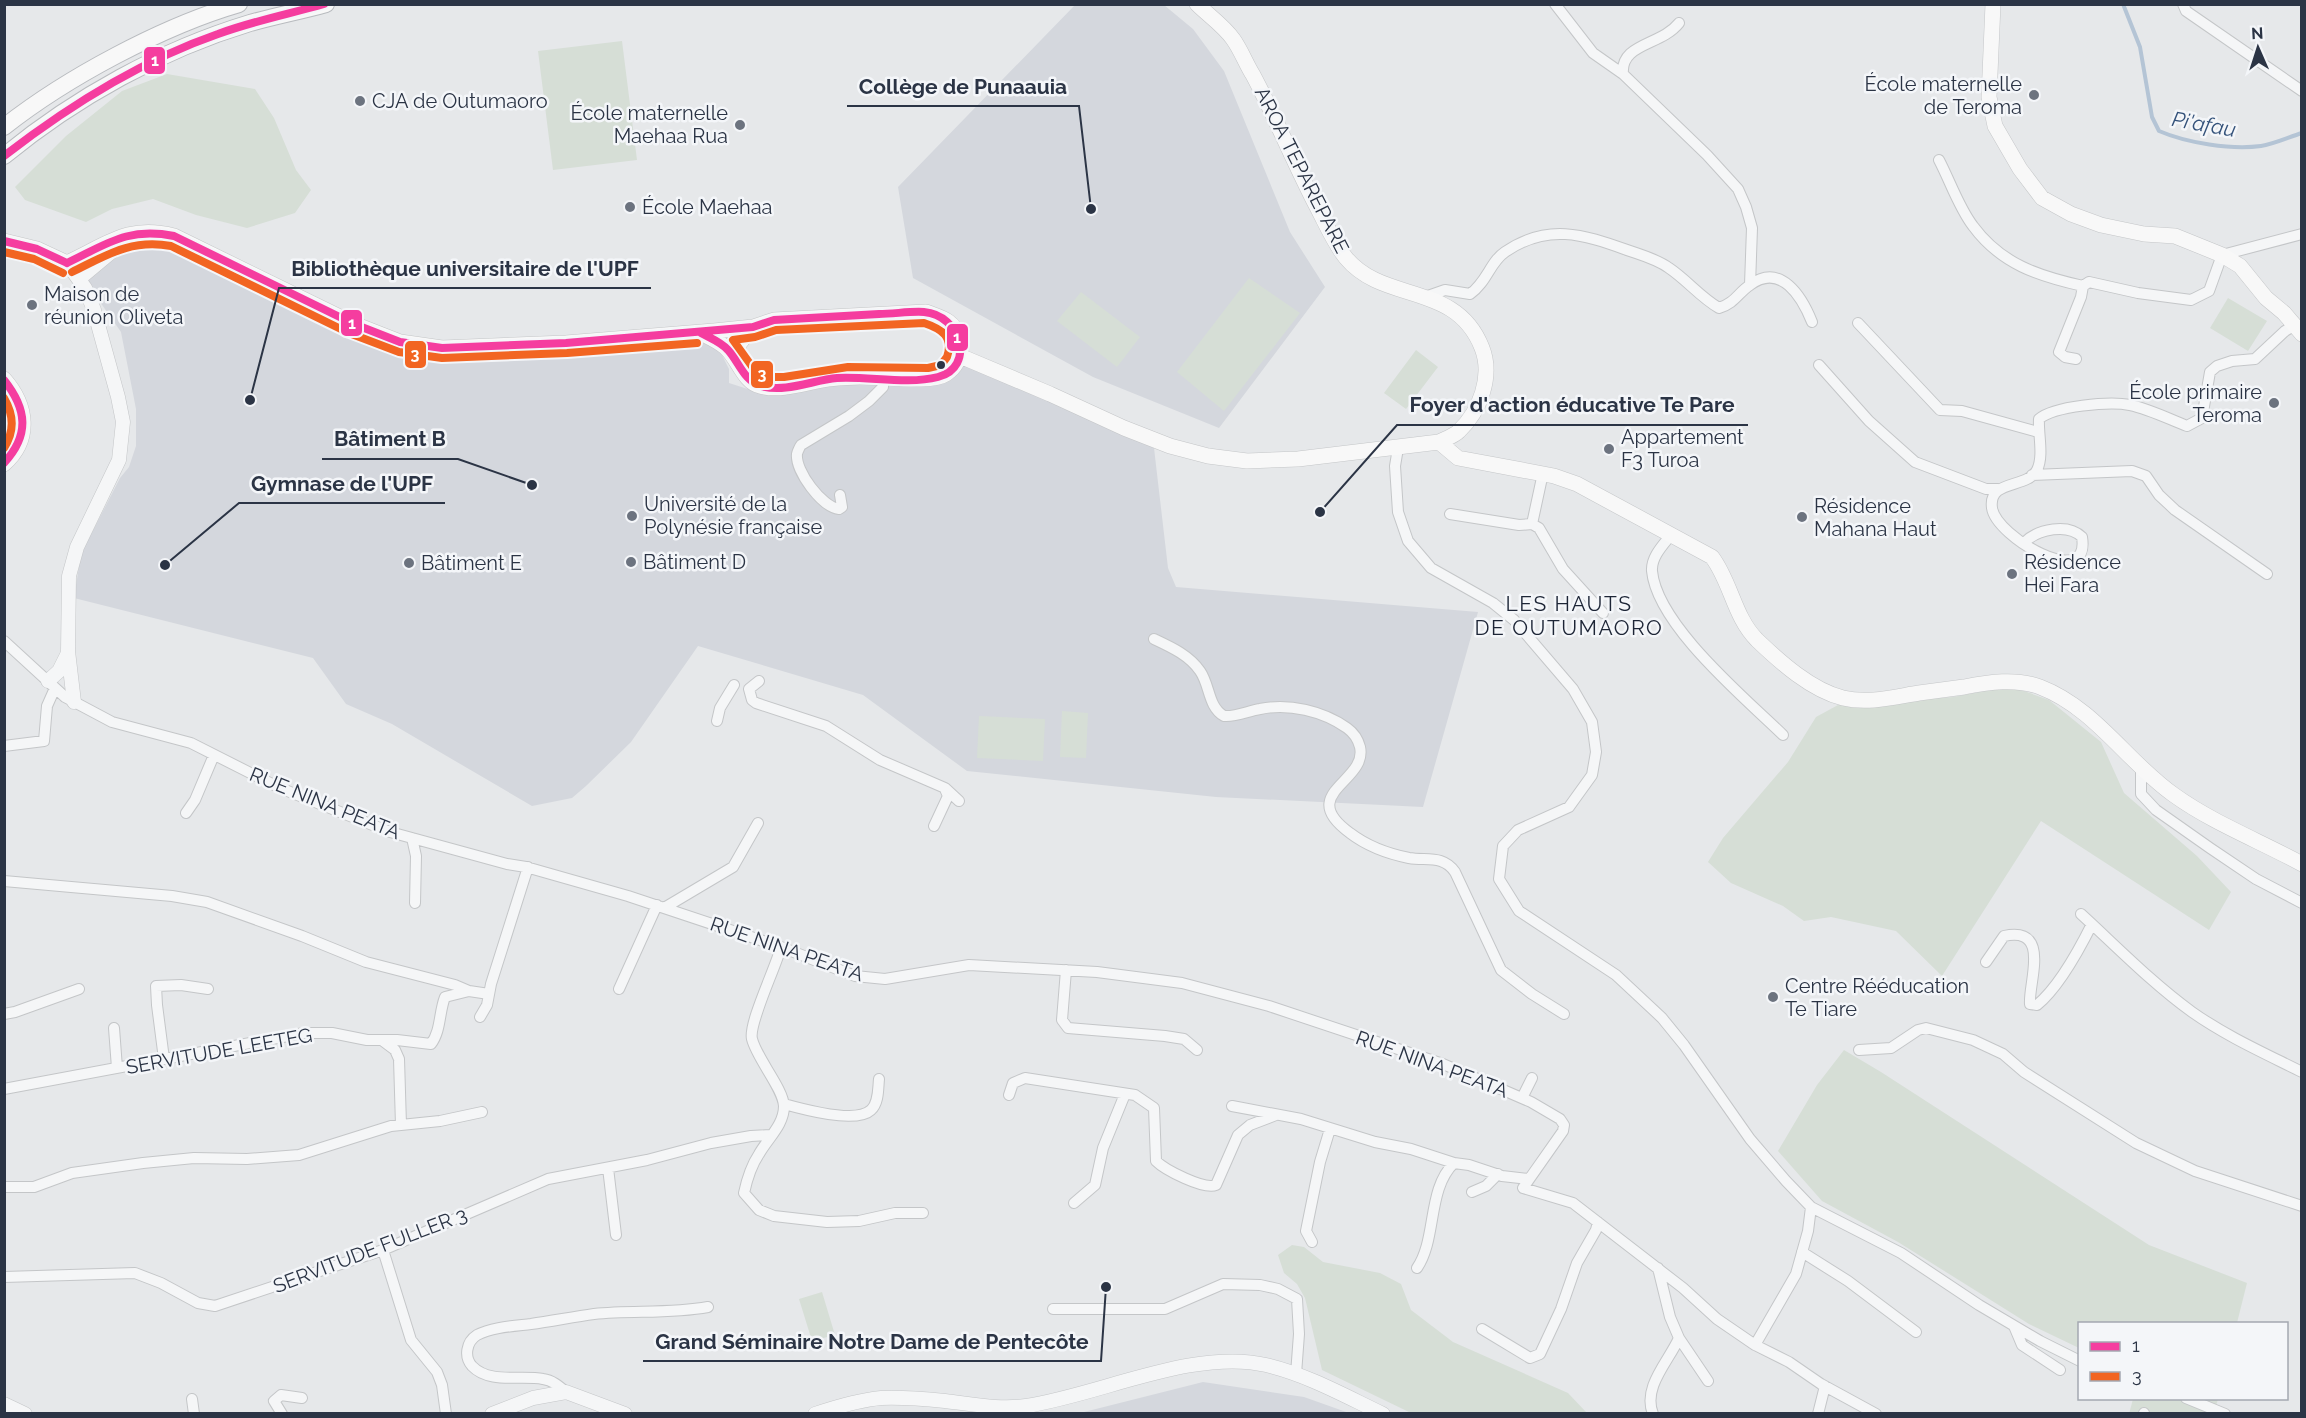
<svg xmlns="http://www.w3.org/2000/svg" width="2306" height="1418" font-family="Raleway,sans-serif">
  <rect width="100%" height="100%" fill="#e6e8ea"/>
  <path fill="#d4d7dd" d="M1075,5H1164L1193,29L1224,71L1290,232L1325,287L1219,428L1093,377L913,278L898,187Z
    M167,236L361,331L383,344L413,355L464,358L700,339L721,353L729,369V383L766,395L780,390L886,381L914,387L937,385L965,363L1105,423L1154,448L1168,568L1176,587L1478,612L1423,807L1216,797L967,771L863,695L698,646L631,742L586,786L572,798L532,806L392,724L346,704L313,658L74,598L81,554L120,478L129,467L136,446V409L121,332L84,279L135,239Z
    M1203,1382L1304,1397L1349,1413H1080Z"/>
  <path fill="#d6ded6" d="M622,41L637,160L553,170L538,51Z
    M167,74L255,89L274,118L296,170L311,190L295,213L247,228L196,215L153,199L112,209L86,222L25,200L15,187L66,136L122,91Z
    M1249,278L1300,313L1224,411L1177,372Z
    M1081,292L1140,337L1117,367L1057,321Z
    M2228,298L2267,321L2248,351L2210,328Z
    M1416,350L1438,367L1406,409L1384,393Z
    M2010,686L2049,700L2101,742L2124,793L2197,856L2231,892L2209,930L2041,821L1942,976L1896,931L1831,917L1804,921L1783,906L1731,883L1708,862L1723,838L1788,762L1816,717L1838,705L1953,697Z
    M1062,711L1088,713L1086,758L1060,757Z
    M979,716L1045,719L1043,761L977,758Z
    M1844,1050L1881,1072L2149,1245L2247,1283L2237,1323L2080,1324L2079,1348L2029,1324L1898,1242L1822,1201L1778,1151L1817,1085Z
    M1292,1245L1304,1247L1323,1262L1380,1273L1401,1284L1411,1310L1453,1342L1568,1393L1587,1413H1411L1322,1370L1305,1298L1297,1284L1284,1273L1278,1255Z
    M822,1292L835,1335L812,1341L799,1299Z
    M2133,1399H2218L2214,1413L2129,1414Z"/>
  <g fill="none" stroke-linecap="round" stroke-linejoin="round">
    <path stroke="#b4c4d5" stroke-width="4" d="M2123,4L2140,47L2152,117L2159,131C2187,143 2231,150 2261,146C2274,144 2289,137 2302,133"/>
    <defs>
      <path id="minor" d="M1555,4L1593,53L1623,74L1707,155L1738,189L1746,207L1752,228L1750,285
        M2183,4L2186,11L2302,91
        M1623,74C1620,43 1661,46 1679,23
        M1939,160C1950,181 1959,208 1973,226C2001,264 2038,276 2083,286L2089,282L2138,293L2191,300L2209,291L2222,255L2302,234
        M1425,297L1445,290L1470,294C1487,282 1490,262 1505,252C1547,223 1583,234 1627,250C1641,255 1657,259 1669,268C1687,280 1700,297 1719,308C1735,303 1738,293 1750,285C1781,262 1802,297 1812,322
        M1858,323L1940,410L1962,411L2038,432
        M2076,359L2065,357L2059,352L2081,297L2083,286
        M1819,365L1869,421L1915,462L1986,489H1998
        M1543,473L1532,524L1539,528L1563,569L1603,613
        M2032,475L2132,471L2146,476L2159,495L2175,510L2267,574
        M840,495L842,507L839,509C822,507 795,471 797,454C797,453 800,446 801,445L849,416L869,401L883,387V377
        M1450,514L1519,525L1532,524
        M1671,535C1663,545 1651,557 1652,571C1657,625 1745,698 1783,735
        M2025,542C2038,529 2068,523 2082,537C2091,592 1996,537 1992,508C1988,479 2027,489 2037,470C2044,456 2038,434 2039,419C2054,406 2110,401 2130,405C2149,409 2169,419 2187,426L2202,418L2210,372L2217,366L2232,361L2255,359L2285,331L2295,325
        M1154,639C1171,647 1189,655 1200,671C1210,685 1208,707 1224,716C1236,717 1248,711 1260,709C1289,703 1323,711 1347,728C1354,733 1358,739 1360,747C1368,782 1295,793 1350,833C1367,846 1389,854 1409,858C1427,861 1443,855 1455,872L1501,970L1532,994L1564,1014
        M4,641L65,697L112,722L191,743L280,788L390,832L507,864L526,867L628,896L781,947L855,976L885,979L969,965L1097,972L1182,983L1269,1006L1443,1064L1531,1102L1560,1119L1564,1125L1563,1131L1523,1188L1573,1203L1683,1288L1717,1319L1755,1345L1796,1274L1808,1231L1811,1207L1786,1181L1750,1139L1684,1045L1662,1018L1616,975L1519,911L1499,879L1503,846L1518,830L1569,807L1592,775L1596,752L1592,722L1573,689L1514,620L1493,603L1431,568L1408,541L1398,512L1395,466L1398,448
        M759,681L749,689L752,700L756,703L826,726L880,760L945,788L959,801
        M717,721L720,708L734,685
        M4,746L44,741L47,706L55,688
        M2141,766V794L2156,810L2210,848L2256,879L2302,903
        M186,813L195,800L214,755
        M934,826L948,796L945,789
        M412,838L416,856L415,903
        M4,881L172,896L207,902L302,936L366,962L455,985L469,991L489,994
        M664,908L733,867L758,823
        M2081,914C2117,947 2152,983 2192,1012C2226,1036 2264,1053 2302,1072
        M781,947C776,967 748,1024 752,1039C757,1059 783,1088 784,1106C784,1125 768,1138 759,1154C751,1166 747,1179 744,1193L759,1210L774,1216L827,1222L859,1221L895,1213H923
        M1986,962L2004,936C2052,926 2028,983 2030,1004L2037,1005C2059,987 2079,950 2092,924
        M1066,970L1062,1020L1068,1028L1165,1036L1184,1039L1197,1050
        M619,989L657,905
        M4,1014L15,1012L79,989
        M480,1017L487,1005L491,984L528,867
        M114,1028L117,1068
        M383,1041L395,1050L399,1059L401,1125
        M1859,1050L1891,1048L1918,1030L1926,1028L1973,1040L2003,1054L2024,1072L2136,1143L2195,1171L2302,1206
        M164,1059L157,1005L156,986L181,985L208,989
        M4,1089L304,1033H332L367,1040H397L431,1044C441,1031 439,1012 445,997L469,991
        M1009,1095L1013,1083L1025,1078L1135,1095L1154,1108L1156,1161C1165,1170 1204,1190 1216,1185L1238,1135L1250,1125L1276,1115
        M1522,1098L1532,1078
        M784,1104C802,1109 856,1124 871,1110C879,1103 878,1088 879,1079
        M1232,1106L1301,1119L1375,1142L1411,1149L1454,1163L1469,1165L1502,1176L1529,1179
        M608,1168L616,1235
        M4,1187H34L72,1173L143,1163L194,1158L247,1159L299,1155L391,1126L440,1121L482,1112
        M1472,1192L1486,1186L1498,1174
        M1074,1203L1095,1185L1103,1148L1125,1094
        M1811,1207L1901,1253L1979,1305L2040,1341L2080,1361
        M1312,1242L1306,1231L1320,1162L1330,1129
        M383,1250L411,1340L437,1372L442,1385L446,1414
        M1802,1252L1848,1281L1916,1332
        M1417,1268C1437,1239 1427,1189 1454,1163
        M1658,1268L1670,1317L1679,1338L1708,1381
        M4,1277L135,1273L161,1283L198,1303L215,1306L383,1250L548,1179L647,1160L711,1143L751,1136L770,1135
        M1053,1309H1165L1223,1284L1260,1285L1278,1289L1297,1299L1299,1334L1296,1374
        M2014,1326L2022,1345L2060,1370
        M1482,1329L1530,1358L1540,1354L1561,1309L1577,1263L1596,1230L1598,1222
        M1755,1345L1789,1362L1821,1384L1876,1414
        M566,1392C559,1386 552,1380 543,1379C521,1375 489,1384 472,1366C464,1357 466,1342 477,1335C492,1327 514,1326 531,1324C552,1321 573,1317 594,1314C632,1310 670,1314 708,1307
        M2186,1398L2225,1414
        M192,1399L194,1414
        M282,1414L274,1401L281,1395L302,1398
        M1653,1414C1642,1387 1669,1361 1679,1338
        M1818,1414L1825,1386
        M2144,1414V1413"/>
      <path id="tertiary" d="M67,263L85,288L94,310L118,397L123,422L119,460L77,547L69,576L68,651L74,702
        M79,279L128,238
        M48,681L59,671L68,653
        M4,1404L25,1414
        M492,1414L533,1398L566,1392L625,1414
        M815,1414C836,1407 859,1400 881,1398C902,1397 925,1399 945,1401C972,1404 999,1410 1026,1406C1099,1395 1195,1348 1266,1365C1308,1375 1345,1396 1383,1414"/>
      <path id="secondary" d="M1993,4L1989,97L1995,126L2020,169L2042,198L2071,214L2101,225L2144,234L2175,236L2222,255L2240,266L2266,298L2284,313L2302,334
        M4,241L37,249L67,263C107,245 127,224 174,236L354,324L400,342L442,348L566,343L714,331L753,327L774,320L926,312C942,318 954,320 959,338C962,352 959,365 946,374C931,384 881,376 860,377C850,377 839,378 828,379C807,382 782,392 760,386C743,382 738,358 725,347C718,341 709,337 701,333
        M960,356L1050,394L1124,428L1170,446L1208,456L1247,461L1298,459L1439,442C1445,439 1454,436 1459,431C1480,411 1493,376 1482,348C1456,281 1384,304 1346,258C1334,243 1326,224 1317,207C1294,163 1276,118 1253,75C1246,64 1241,50 1233,39C1224,26 1208,15 1197,4
        M737,360L739,344L753,327
        M4,379C27,405 32,439 4,464
        M1439,442L1458,458L1554,476L1577,484L1712,557C1731,582 1734,617 1757,640C1780,662 1811,690 1843,698C1868,704 1894,697 1919,693C1934,691 1949,689 1964,687C1989,682 2016,678 2040,687C2095,708 2127,762 2174,795C2213,823 2260,841 2302,864"/>
      <path id="trunk" d="M4,127C66,78 163,26 239,4
        M4,156C76,97 161,50 250,23C275,16 301,11 326,4"/>
    </defs>
    <use href="#minor" stroke="#c4c6c8" stroke-width="12"/>
    <use href="#tertiary" stroke="#c4c6c8" stroke-width="15"/>
    <use href="#secondary" stroke="#c4c6c8" stroke-width="16"/>
    <use href="#trunk" stroke="#b8bbbf" stroke-width="18"/>
    <use href="#minor" stroke="#f5f6f7" stroke-width="10"/>
    <use href="#tertiary" stroke="#f5f6f7" stroke-width="14"/>
    <use href="#secondary" stroke="#f8f8f8" stroke-width="15"/>
    <use href="#trunk" stroke="#f8f8f8" stroke-width="16"/>
    <defs>
      <path id="bus-1" d="M4,156C70,105 140,61 218,34C253,21 289,14 324,4
        M4,241L37,249L67,263
        M67,263C107,244 127,227 174,236L354,324L400,342L442,348L566,343L753,327L774,320C809,318 844,316 879,314C894,314 910,311 924,312C961,315 976,367 938,377C907,385 869,376 837,378C813,380 786,393 761,386C744,381 739,362 728,350C721,342 710,338 701,333
        M4,380C27,409 30,435 4,463"/>
      <path id="bus-2" d="M4,252L34,259L63,273
        M72,272C107,255 130,239 171,246L349,333L399,352L442,358L567,353L697,343
        M924,323C942,329 954,337 947,357L941,365L928,368L848,367L784,377H770L756,372L733,340L755,337L776,330Z
        M4,398C14,415 15,431 4,448"/>
    </defs>
    <use href="#bus-1" stroke="#f4f6f9" stroke-width="12"/>
    <use href="#bus-2" stroke="#f4f6f9" stroke-width="12"/>
    <use href="#bus-1" stroke="#f53d9f" stroke-width="8"/>
    <use href="#bus-2" stroke="#f26522" stroke-width="8"/>
  </g>
  <g fill="#6c737f" stroke="#f4f6f9" stroke-width="2">
    <circle cx="2034" cy="95" r="6"/>
    <circle cx="360" cy="101" r="6"/>
    <circle cx="740" cy="125" r="6"/>
    <circle cx="630" cy="207" r="6"/>
    <circle cx="32" cy="305" r="6"/>
    <circle cx="2274" cy="403" r="6"/>
    <circle cx="1609" cy="449" r="6"/>
    <circle cx="632" cy="516" r="6"/>
    <circle cx="1802" cy="517" r="6"/>
    <circle cx="631" cy="562" r="6"/>
    <circle cx="409" cy="563" r="6"/>
    <circle cx="2012" cy="574" r="6"/>
    <circle cx="1773" cy="997" r="6"/>
  </g>
  <circle fill="#2b3445" stroke="#f4f6f9" stroke-width="2" cx="941" cy="365" r="5"/>
  <g text-anchor="middle" dominant-baseline="central" stroke-width="5" stroke-linejoin="round" paint-order="stroke">
    <g font-size="20" fill="#2b3445" stroke="#f4f6f9" text-anchor="start">
      <text x="2022" y="84" text-anchor="end">École maternelle<tspan x="2022" dy="23">de Teroma</tspan></text>
      <text x="372" y="101">CJA de Outumaoro</text>
      <text x="728" y="113" text-anchor="end">École maternelle<tspan x="728" dy="23">Maehaa Rua</tspan></text>
      <text x="642" y="207">École Maehaa</text>
      <text x="44" y="294">Maison de<tspan x="44" dy="23">réunion Oliveta</tspan></text>
      <text x="2262" y="392" text-anchor="end">École primaire<tspan x="2262" dy="23">Teroma</tspan></text>
      <text x="1621" y="437">Appartement<tspan x="1621" dy="23">F3 Turoa</tspan></text>
      <text x="644" y="504">Université de la<tspan x="644" dy="23">Polynésie française</tspan></text>
      <text x="1814" y="506">Résidence<tspan x="1814" dy="23">Mahana Haut</tspan></text>
      <text x="643" y="562">Bâtiment D</text>
      <text x="2024" y="562">Résidence<tspan x="2024" dy="23">Hei Fara</tspan></text>
      <text x="421" y="563">Bâtiment E</text>
      <text x="1785" y="986">Centre Rééducation<tspan x="1785" dy="23">Te Tiare</tspan></text>
    </g>
    <g font-size="20" fill="#2b3445" stroke="#f4f6f9">
      <text transform="translate(1302 170) rotate(63)">AROA TEPAREPARE</text>
      <text transform="translate(325 803) rotate(22)">RUE NINA PEATA</text>
      <text transform="translate(787 949) rotate(19)">RUE NINA PEATA</text>
      <text transform="translate(219 1051) rotate(-10)">SERVITUDE LEETEG</text>
      <text transform="translate(1432 1064) rotate(20)">RUE NINA PEATA</text>
      <text transform="translate(370 1250) rotate(-21)">SERVITUDE FULLER 3</text>
    </g>
    <g font-size="21" font-style="italic" fill="#34527a" stroke="#f4f6f9">
      <text transform="translate(2204 124) rotate(10)">Pi'afau</text>
    </g>
    <g font-size="21" letter-spacing="1.5" fill="#1d2536" stroke="#f4f6f9">
      <text x="1569" y="603">LES HAUTS<tspan x="1569" dy="24">DE OUTUMAORO</tspan></text>
    </g>
  </g>
  <path fill="none" stroke="#2b3445" stroke-width="2" d="M1091 209L1079 106H847M250 400L279 288H651M1320 512L1397 425H1748M532 485L458 459H322M165 565L239 503H445M1106 1287L1101 1361H643"/>
  <g fill="#2b3445" stroke="#f4f6f9" stroke-width="2">
    <circle cx="1091" cy="209" r="6"/>
    <circle cx="250" cy="400" r="6"/>
    <circle cx="1320" cy="512" r="6"/>
    <circle cx="532" cy="485" r="6"/>
    <circle cx="165" cy="565" r="6"/>
    <circle cx="1106" cy="1287" r="6"/>
  </g>
  <g font-size="21" text-anchor="middle" font-weight="bold" fill="#2b3445" stroke="#f4f6f9" stroke-width="5" stroke-linejoin="round" paint-order="stroke">
    <text x="963" y="94">Collège de Punaauia</text>
    <text x="465" y="276">Bibliothèque universitaire de l'UPF</text>
    <text x="1572" y="412">Foyer d'action éducative Te Pare</text>
    <text x="390" y="446">Bâtiment B</text>
    <text x="342" y="491">Gymnase de l'UPF</text>
    <text x="872" y="1349">Grand Séminaire Notre Dame de Pentecôte</text>
  </g>
  <g stroke="#f4f6f9" stroke-width="2">
    <rect x="143" y="46" width="23" height="29" rx="6" fill="#f53d9f"/>
    <rect x="340" y="309" width="23" height="28" rx="6" fill="#f53d9f"/>
    <rect x="946" y="323" width="23" height="29" rx="6" fill="#f53d9f"/>
    <rect x="404" y="340" width="23" height="29" rx="6" fill="#f26522"/>
    <rect x="750" y="360" width="24" height="29" rx="6" fill="#f26522"/>
  </g>
  <g font-size="16" text-anchor="middle" font-weight="bold" fill="#fff">
    <text x="155" y="66">1</text>
    <text x="352" y="329">1</text>
    <text x="957" y="343">1</text>
    <text x="415" y="360">3</text>
    <text x="762" y="380">3</text>
  </g>
  <rect width="2306" height="1418" fill="none" stroke="#2b3445" stroke-width="12"/>
  <rect x="2078" y="1322" width="210" height="78" fill="#f4f6f9" stroke="#a4a8b1" stroke-width="1.5"/>
  <rect x="2090" y="1342" width="30" height="9" fill="#f53d9f" stroke="#a4a8b1" stroke-width="1.5"/>
  <text x="2132" y="1352" font-size="18" fill="#2b3445">1</text>
  <rect x="2090" y="1372" width="30" height="9" fill="#f26522" stroke="#a4a8b1" stroke-width="1.5"/>
  <text x="2132" y="1382" font-size="18" fill="#2b3445">3</text>
  <g transform="translate(2258 48) rotate(357)" stroke="#f4f6f9" stroke-width="4.5" paint-order="stroke">
  <path d="M0-4.5L10 22L0 15L-10 22Z" fill="#2b3445"/>
  <text y="-9" font-size="16" font-weight="bold" text-anchor="middle" fill="#2b3445">N</text>
  </g>
</svg>
